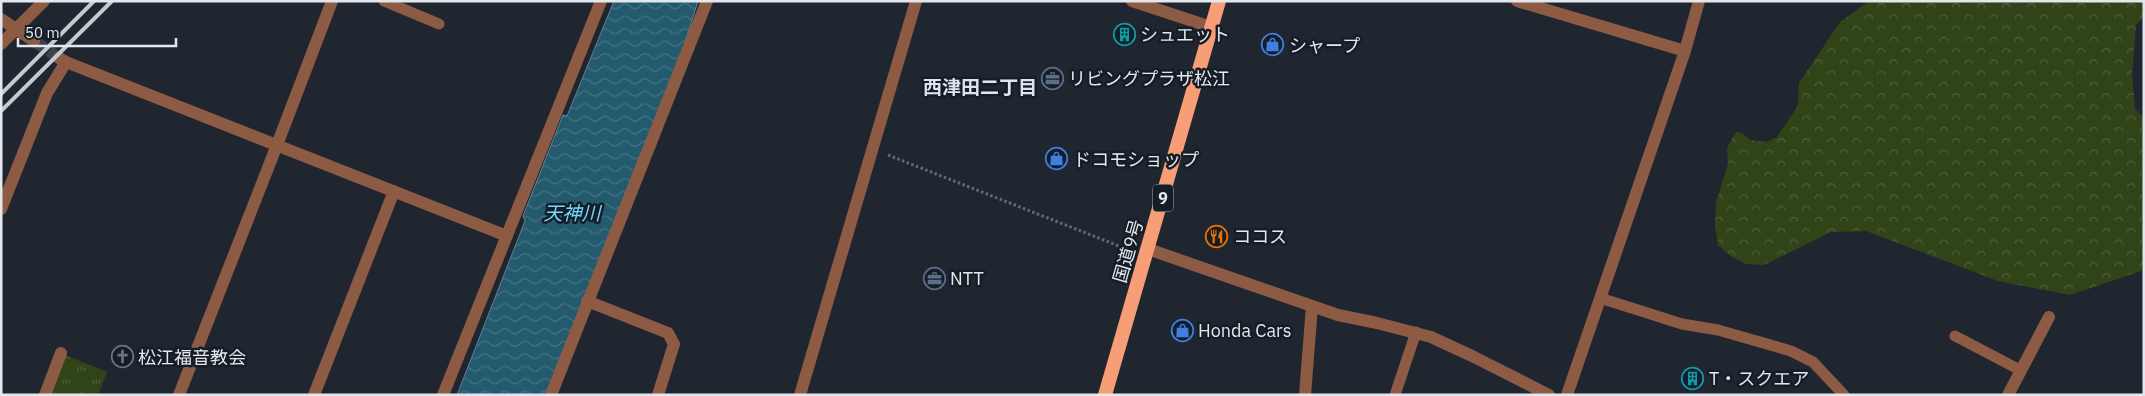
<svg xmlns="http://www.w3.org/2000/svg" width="2145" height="396" font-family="'IBM Plex Sans','Noto Sans JP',sans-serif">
  <defs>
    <pattern id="forest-crowns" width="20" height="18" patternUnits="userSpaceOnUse" patternTransform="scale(1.25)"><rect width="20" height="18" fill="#314418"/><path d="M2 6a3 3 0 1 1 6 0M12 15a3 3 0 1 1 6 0" fill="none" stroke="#4f5f3a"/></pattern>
    <pattern id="park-tufts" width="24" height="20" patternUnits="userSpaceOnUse" patternTransform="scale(1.25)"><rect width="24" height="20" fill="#314418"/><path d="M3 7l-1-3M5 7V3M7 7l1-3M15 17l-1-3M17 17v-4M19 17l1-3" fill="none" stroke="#4f5f3a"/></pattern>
    <pattern id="water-waves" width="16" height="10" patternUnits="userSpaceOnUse" patternTransform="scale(1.25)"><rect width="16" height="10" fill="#245a6d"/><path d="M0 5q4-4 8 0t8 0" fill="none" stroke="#447282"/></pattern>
  </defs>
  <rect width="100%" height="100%" fill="#202630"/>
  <path fill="url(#forest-crowns)" d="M1869,1L2022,3L2144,1V16L2136,25L2132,74L2135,109L2144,118V270L2070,295L1998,281L1866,231L1831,232L1764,265L1747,264L1732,257L1718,245L1715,226L1716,203L1728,164L1727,148L1736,132L1742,133L1750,140L1767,142L1777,137L1798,106L1799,83L1840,22Z"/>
  <path fill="url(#park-tufts)" d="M65,355L107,372L98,395H50Z"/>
  <path fill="url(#water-waves)" stroke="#5d8594" d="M614,1H698L677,68L546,395H457L525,221L523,216L563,115L567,116Z"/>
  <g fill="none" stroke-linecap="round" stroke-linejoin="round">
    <path stroke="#3d434d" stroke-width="12" stroke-dasharray="12 6" stroke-linecap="butt" d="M34,41L59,58"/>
    <path stroke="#646972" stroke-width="3" stroke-dasharray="2.5 2.5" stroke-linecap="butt" d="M888,155L1124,248H1129"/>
    <path stroke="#8d5a44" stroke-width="11" d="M384,1L439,24
      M1600,298L1682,324L1718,330L1791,351L1813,362L1844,395
      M1955,336L2020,370
      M1395,395L1416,332"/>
    <path stroke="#8d5a44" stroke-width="12" d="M1132,1L1211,27
      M1517,1L1685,51
      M1,209L47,93L66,62L507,236
      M1148,249L1338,315L1377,323L1431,337L1472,356L1549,395
      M587,301L668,333L674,344L658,395
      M45,395L61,353
      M314,395L394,191
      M443,395L601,1
      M551,395L707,1
      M800,395L916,1
      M1305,395L1312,306
      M1567,395L1685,51L1699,1
      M2008,395L2049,317"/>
    <path stroke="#8d5a44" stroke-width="12" d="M1,19L16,29L44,1
      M1,44L16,29L34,41
      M59,58L66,62
      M179,395L277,145L332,1"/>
    <path stroke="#f89e76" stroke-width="14" d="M1105,395L1219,1"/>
    <path stroke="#c5cad1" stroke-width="4" d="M1,94L94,1
      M1,111L112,1"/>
  </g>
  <defs>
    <symbol id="building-ring" viewBox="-11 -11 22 22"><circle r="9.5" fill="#161d26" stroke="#0f9aa8" stroke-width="1.5"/><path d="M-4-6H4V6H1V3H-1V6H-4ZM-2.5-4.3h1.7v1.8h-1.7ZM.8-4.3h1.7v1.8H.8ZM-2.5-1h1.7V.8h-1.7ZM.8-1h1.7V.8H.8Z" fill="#0f9aa8"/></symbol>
    <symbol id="shop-ring" viewBox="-11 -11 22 22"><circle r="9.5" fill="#161d26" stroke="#3f7fe0" stroke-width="1.5"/><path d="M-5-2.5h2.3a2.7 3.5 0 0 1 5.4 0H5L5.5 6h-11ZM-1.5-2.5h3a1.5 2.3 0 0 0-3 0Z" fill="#3f7fe0"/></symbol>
    <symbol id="office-ring" viewBox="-11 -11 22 22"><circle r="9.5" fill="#161d26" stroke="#5c6f8a" stroke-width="1.5"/><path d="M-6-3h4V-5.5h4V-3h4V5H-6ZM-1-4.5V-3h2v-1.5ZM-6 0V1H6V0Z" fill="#5c6f8a"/></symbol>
    <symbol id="restaurant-ring" viewBox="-11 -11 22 22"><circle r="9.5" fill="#161d26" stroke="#e8710a" stroke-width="1.5"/><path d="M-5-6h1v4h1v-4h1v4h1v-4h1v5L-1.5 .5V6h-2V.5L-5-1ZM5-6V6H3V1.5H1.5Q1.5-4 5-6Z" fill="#e8710a"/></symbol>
    <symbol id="church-ring" viewBox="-11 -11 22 22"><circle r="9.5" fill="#161d26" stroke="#6b7280" stroke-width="1.5"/><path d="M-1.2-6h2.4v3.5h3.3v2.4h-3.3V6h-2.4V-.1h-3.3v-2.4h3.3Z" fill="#6b7280"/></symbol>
  </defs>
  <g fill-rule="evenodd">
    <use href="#building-ring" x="1112" y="22" width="25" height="25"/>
    <use href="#shop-ring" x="1260" y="32" width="25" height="25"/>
    <use href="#office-ring" x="1040" y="66" width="25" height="25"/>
    <use href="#shop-ring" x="1044" y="146" width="25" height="25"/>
    <use href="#restaurant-ring" x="1204" y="224" width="25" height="25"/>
    <use href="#office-ring" x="922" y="266" width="25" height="25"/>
    <use href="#shop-ring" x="1170" y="318" width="25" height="25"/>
    <use href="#church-ring" x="110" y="344" width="25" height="25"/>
    <use href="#building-ring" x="1680" y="366" width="25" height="25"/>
  </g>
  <g text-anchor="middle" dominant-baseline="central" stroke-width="5" stroke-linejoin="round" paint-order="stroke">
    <rect fill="#161d26" stroke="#a6abb3" stroke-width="1" x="1153" y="184.5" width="20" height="27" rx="4"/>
    <g font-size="16" font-weight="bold" fill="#e3e8ef">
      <text x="1163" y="198">9</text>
    </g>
    <g font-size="18" fill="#e3e8ef" stroke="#161d26" text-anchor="start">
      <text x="1140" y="34">シュエット</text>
      <text x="1289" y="45">シャープ</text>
      <text x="1068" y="78">リビングプラザ松江</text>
      <text x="1073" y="159">ドコモショップ</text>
      <text x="1233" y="236">ココス</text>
      <text x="950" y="278">NTT</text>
      <text x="1198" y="330">Honda Cars</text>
      <text x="138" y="357">松江福音教会</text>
      <text x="1709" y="378">T・スクエア</text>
    </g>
    <g font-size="18" fill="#e3e8ef" stroke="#161d26">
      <text transform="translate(1128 251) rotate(-74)">国道9号</text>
    </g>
    <g font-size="19" font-weight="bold" fill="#dce5f2" stroke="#161d26">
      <text x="980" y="87">西津田二丁目</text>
    </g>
    <g font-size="19" font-style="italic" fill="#70d9fd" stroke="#161d26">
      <text x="572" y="213">天神川</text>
    </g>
  </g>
  <rect width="2145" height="396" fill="none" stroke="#e3e8ef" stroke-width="5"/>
  <path d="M18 38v8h158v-8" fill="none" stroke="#e3e8ef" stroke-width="2.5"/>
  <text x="25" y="38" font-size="15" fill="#e3e8ef" stroke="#161d26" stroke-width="4" paint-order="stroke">50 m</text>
</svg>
